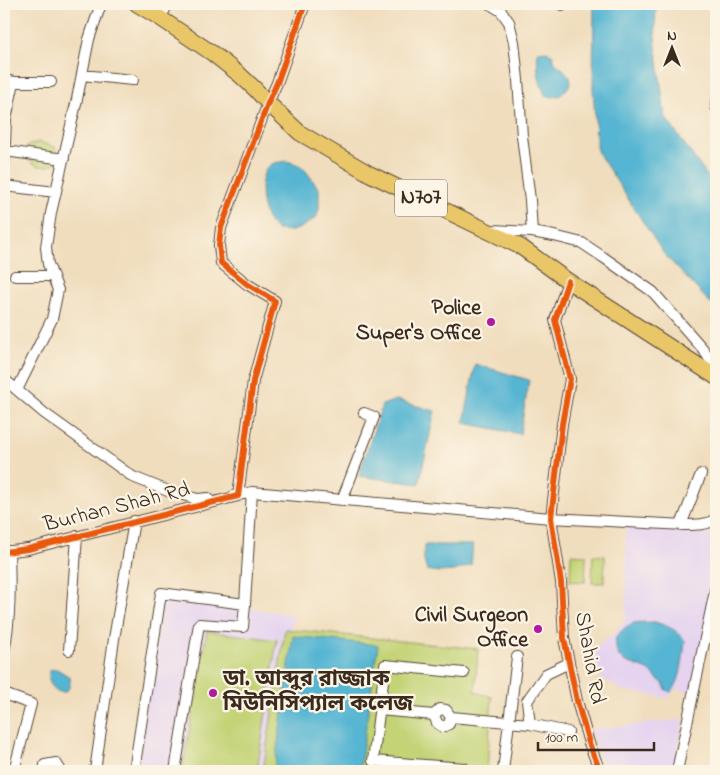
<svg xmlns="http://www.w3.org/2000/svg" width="720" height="775" font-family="'Indie Flower','Noto Sans Bengali',sans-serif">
  <rect width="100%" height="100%" fill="#fcf5e5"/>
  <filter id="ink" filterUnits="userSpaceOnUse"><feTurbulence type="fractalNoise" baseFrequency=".02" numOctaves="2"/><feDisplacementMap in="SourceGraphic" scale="10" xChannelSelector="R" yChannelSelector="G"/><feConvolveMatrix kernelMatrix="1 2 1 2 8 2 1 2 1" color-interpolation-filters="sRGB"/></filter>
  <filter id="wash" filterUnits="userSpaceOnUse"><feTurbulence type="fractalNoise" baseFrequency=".0096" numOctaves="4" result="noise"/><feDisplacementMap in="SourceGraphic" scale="20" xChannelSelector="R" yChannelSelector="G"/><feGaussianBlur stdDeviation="1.12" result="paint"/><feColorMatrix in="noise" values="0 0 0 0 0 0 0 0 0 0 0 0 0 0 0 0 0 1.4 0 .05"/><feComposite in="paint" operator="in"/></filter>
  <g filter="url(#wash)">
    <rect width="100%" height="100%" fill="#f0ddbd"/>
    <path fill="#e5d3f0" d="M626,525L716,534V573L692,693L677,689L668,698L621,690L595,673L596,648L615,632L626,619Z
      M163,595L294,615L262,771H137Z
      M684,719L673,771H605L590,730Z"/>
    <path fill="#c3d376" stroke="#7f7e4a" d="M38,142L55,147L57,153L58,162C43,169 39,168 26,158L27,146Z
      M571,554L586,555L585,582L570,581Z
      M593,555L605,556L604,583H592Z
      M285,629L478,649L475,692L492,697L487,771H263Z
      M207,631L277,640L257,771H182Z"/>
    <path fill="#54b5d2" stroke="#487078" d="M594,4H656L655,38L665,117L716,188V309L664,254L597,151L593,87Z
      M547,51L553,55L555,63L563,69L570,77L571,83C563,94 560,100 545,95C539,81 536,68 538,52Z
      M287,161L299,165L306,171L319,189V208L316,218L300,228L292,231L277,230C274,227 269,223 267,218C260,206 257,171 272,164C276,162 283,162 287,161Z
      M475,364L529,380L520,434L464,423Z
      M396,400L435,411L419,484L359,476L382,405Z
      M425,545H473L471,565L454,571L439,572L427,570C423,561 423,554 425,545Z
      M655,622C667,626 677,629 685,641C683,655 682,682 671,692L666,690C665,688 664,685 663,683C661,681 658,680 656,678C653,675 652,672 648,670C627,660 614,665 616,637C631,620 633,623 655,622Z
      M293,636L378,645L360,767L362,771H274Z
      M57,669L70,677C72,700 52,694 49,679C49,678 49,672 49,670Z"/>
  </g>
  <g filter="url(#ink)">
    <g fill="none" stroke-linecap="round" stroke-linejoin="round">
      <defs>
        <path id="minor" d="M490,4L501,11L509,22L514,42L518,80L522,136L530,200L532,232
          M562,5V4
          M160,18L168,4
          M82,75L133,80
          M4,80L14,82H51
          M716,104V107
          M5,151L64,159
          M4,167L6,119L14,82
          M4,186L56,192
          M493,230L532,232L554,236L582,243L603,257L653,292L703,349L713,364L716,372
          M15,276H53
          M568,281L555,320L570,379L562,424L551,518L561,582L564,638L577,701L589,743L600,771
          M4,379L44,413L133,477L168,491L198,499L208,498
          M17,390L52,319L58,290L48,264L46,247L51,213L77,99L89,39L101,4
          M233,496L252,492L551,518L685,525C696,525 707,525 716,519
          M342,500L374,417L364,413
          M681,525L701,474
          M4,552L28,549L238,496L253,381L275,301L247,284L221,263L219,245L221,228L268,103L277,83L305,4
          M69,650L77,536
          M4,651C11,618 10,585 9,551
          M464,673L385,665L373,761L464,768
          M4,694L31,704L14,771
          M440,709L446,710L451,717L449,724L443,727L437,723L434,715Z
          M379,710L434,715
          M451,717L530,724L568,732
          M530,724L527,701L546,674L569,663
          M44,771L45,765L56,763L61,771
          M95,771L114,639L134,521
          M134,771L161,593L245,604L252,492
          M175,771L199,624L243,627L245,604
          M503,771L517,657
          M677,771L716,586"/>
        <path id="highway" d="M137,4L160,18L212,53L240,75L255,89L268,103L300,133L370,174L521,247L568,281L716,377"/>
      </defs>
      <use href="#minor" stroke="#564536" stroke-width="12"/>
      <use href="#highway" stroke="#564536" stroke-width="17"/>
      <use href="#minor" stroke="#fff" stroke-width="10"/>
      <use href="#highway" stroke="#e9c769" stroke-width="15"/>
      <defs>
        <path id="cycleway" d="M568,281L555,320L570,379L562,424L551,518L561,582L564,638L577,701L589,743L600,771
          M4,552L28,549L238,496L253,381L275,301L247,284L221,263L219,245L221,228L268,103L277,83L305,4"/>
      </defs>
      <use href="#cycleway" stroke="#fcf5e5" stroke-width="9"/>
      <use href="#cycleway" stroke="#e8590c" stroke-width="6"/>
    </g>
  </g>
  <g fill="#b5179e" stroke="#fcf5e5" stroke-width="2">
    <circle cx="491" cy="322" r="5"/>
    <circle cx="538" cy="629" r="5"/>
    <circle cx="213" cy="693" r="5"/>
  </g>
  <g text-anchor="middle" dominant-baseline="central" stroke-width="4.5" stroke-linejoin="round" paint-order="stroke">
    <rect fill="#fcf5e5" stroke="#75675a" stroke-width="1" x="395" y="179.5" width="52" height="37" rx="4"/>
    <g font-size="21" font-weight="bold" fill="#3b2a1e">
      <text x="421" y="198">N707</text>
    </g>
    <g font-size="22" font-weight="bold" fill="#3b2a1e" stroke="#fcf5e5" text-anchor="end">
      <text x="481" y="309">Police<tspan x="481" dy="25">Super's Office</tspan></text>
      <text x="528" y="616">Civil Surgeon<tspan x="528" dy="25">Office</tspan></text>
      <text x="223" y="680" text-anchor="start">ডা. আব্দুর রাজ্জাক<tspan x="223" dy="25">মিউনিসিপ্যাল কলেজ</tspan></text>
    </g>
    <g font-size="22" fill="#3b2a1e" stroke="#fcf5e5">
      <text transform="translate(117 508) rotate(-14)">Burhan Shah Rd</text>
      <text transform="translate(589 658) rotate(80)">Shahid Rd</text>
    </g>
  </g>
  <rect width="720" height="775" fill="none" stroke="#fcf5e5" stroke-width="20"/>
  <g transform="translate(672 48)" stroke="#fcf5e5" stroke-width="4" paint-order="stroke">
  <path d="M0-4L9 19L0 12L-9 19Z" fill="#3b2a1e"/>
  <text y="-8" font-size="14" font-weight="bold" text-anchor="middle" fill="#3b2a1e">N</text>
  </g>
  <path d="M538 742v8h116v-8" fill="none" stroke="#3b2a1e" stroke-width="2.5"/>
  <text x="545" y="742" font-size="15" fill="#3b2a1e" stroke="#fcf5e5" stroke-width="4" paint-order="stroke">100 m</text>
</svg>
